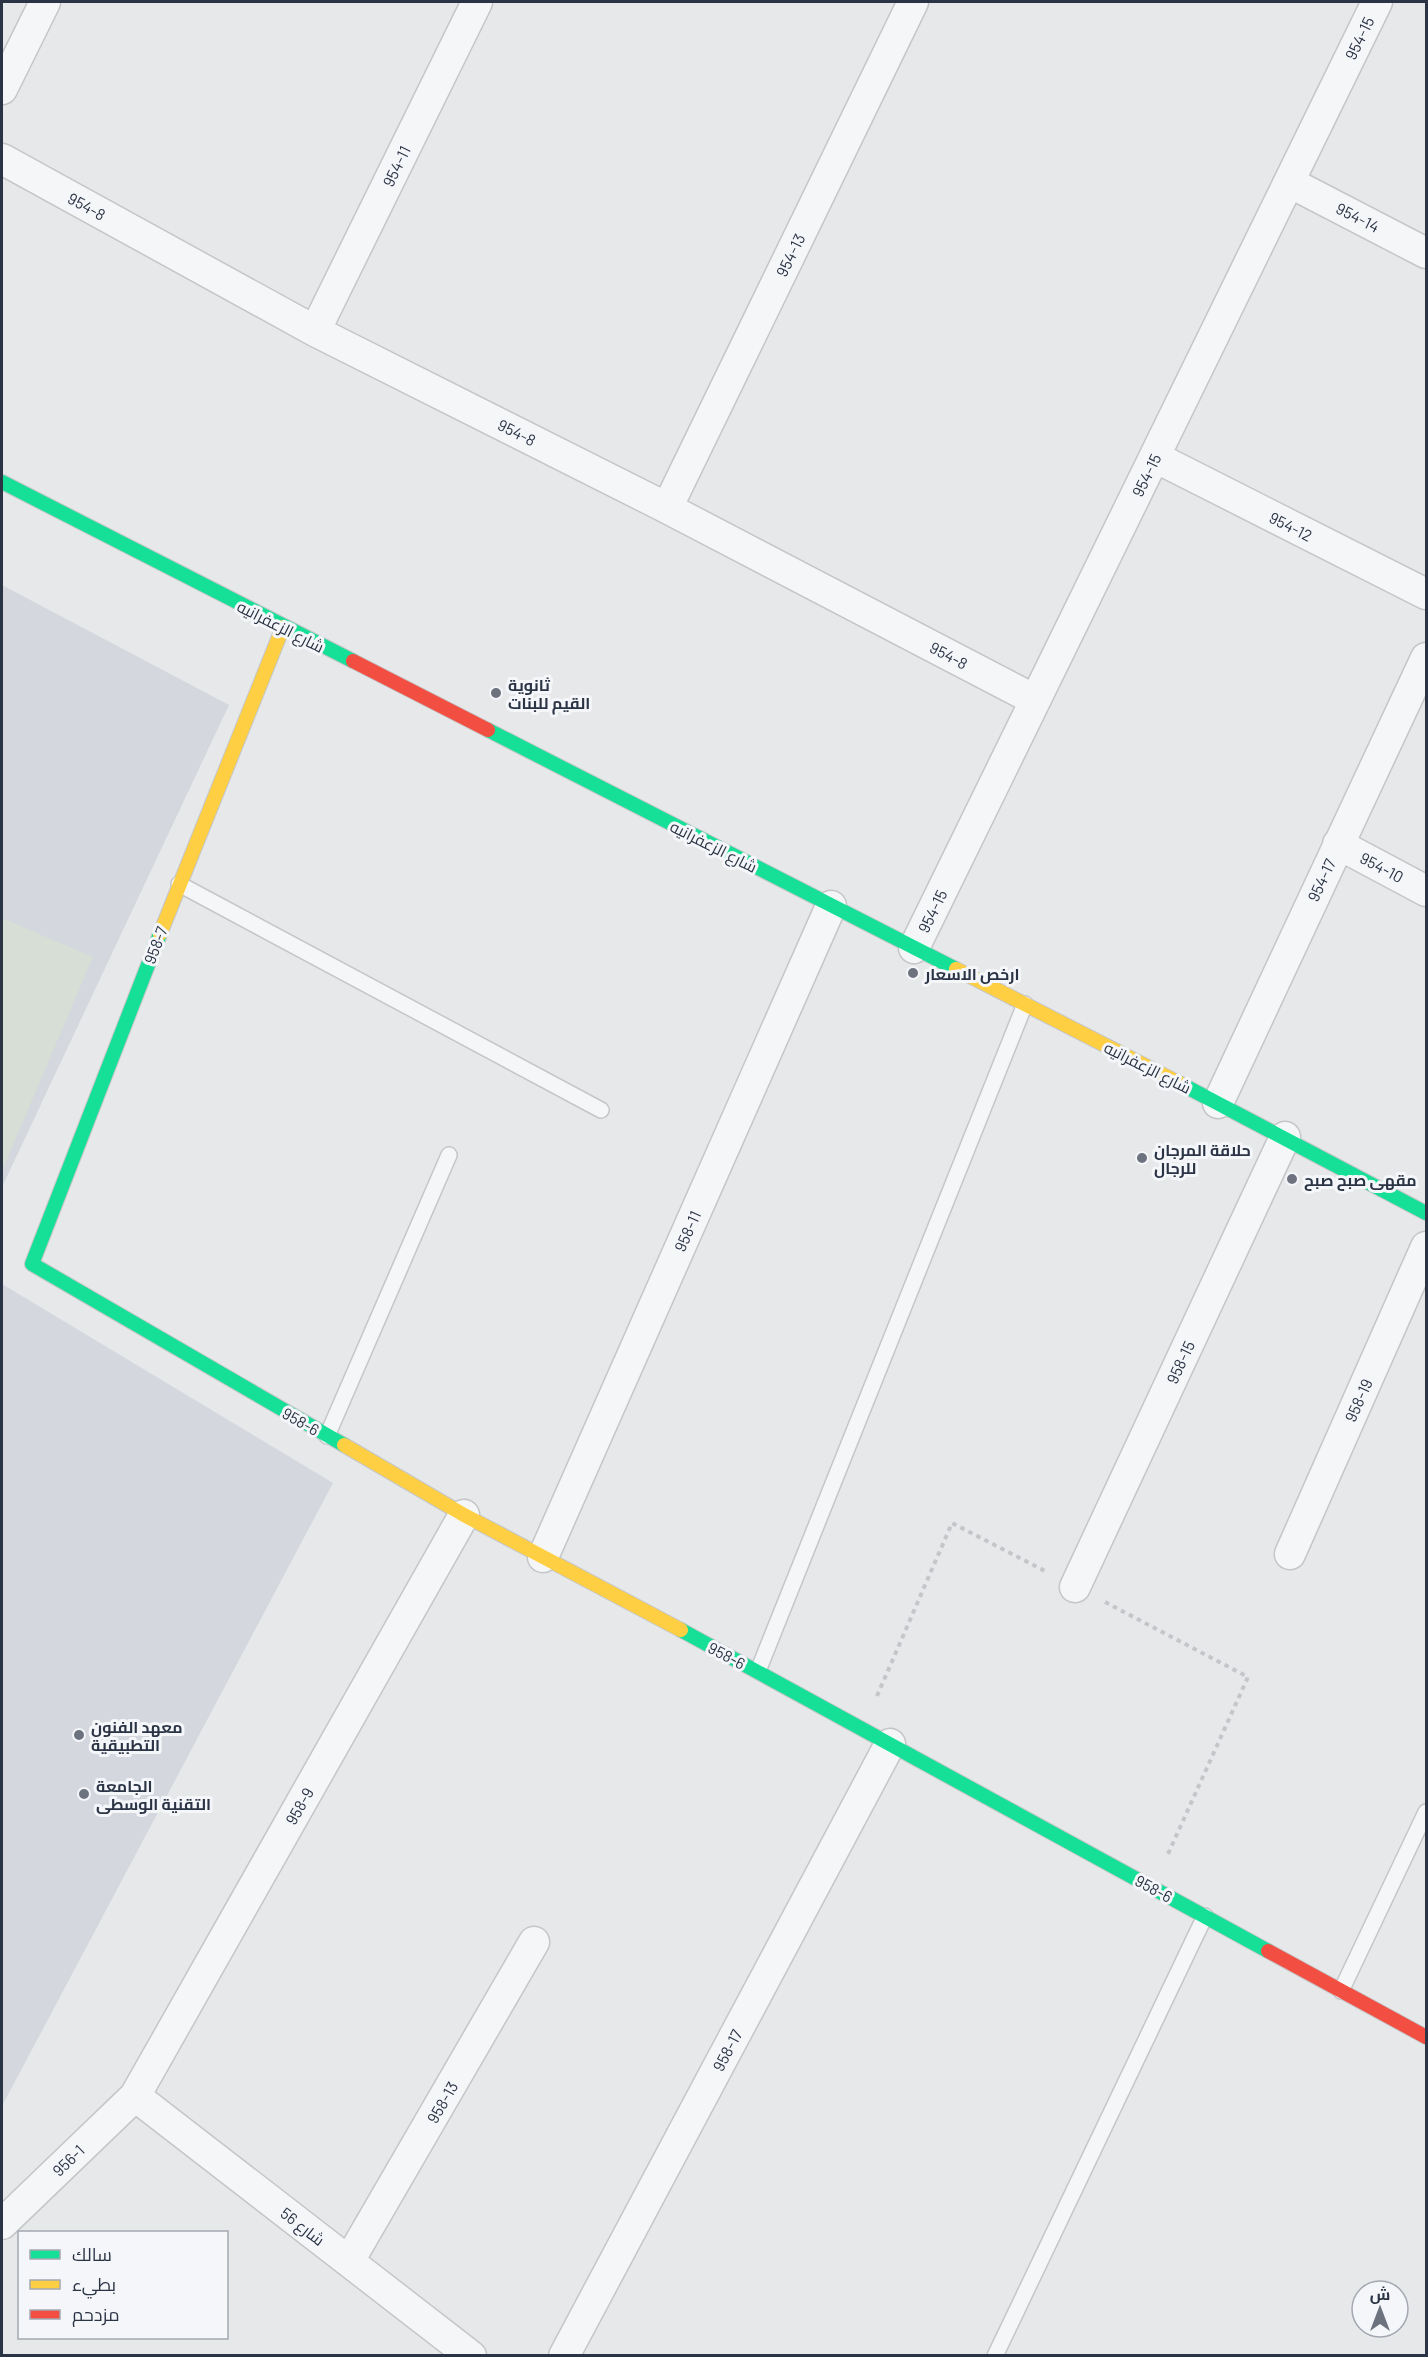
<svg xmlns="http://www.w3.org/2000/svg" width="1428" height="2357" font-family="Barlow,Cairo,sans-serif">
  <rect width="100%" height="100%" fill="#e6e8ea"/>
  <path fill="#d4d7dd" d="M2,585L229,705L2,1187Z
    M2,1284L333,1483L2,2106Z"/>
  <path fill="#d6ded6" d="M2,918L93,957L2,1171Z"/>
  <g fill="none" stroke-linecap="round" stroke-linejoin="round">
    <defs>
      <path id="lane" d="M179,884L601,1110
        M327,1436L449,1155
        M758,1671L1025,1004
        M1341,1991L1426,1812
        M995,2356L1205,1916"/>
      <path id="street" d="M2,89L45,2
        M2,159L315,331L667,508L1035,700
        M1289,182L1426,253
        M315,331L477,2
        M1155,457L1426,594
        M667,508L913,2
        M1338,844L1426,891
        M914,948L1377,2
        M1218,1103L1426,658
        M1290,1554L1426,1247
        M543,1557L831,906
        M1075,1587L1285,1137
        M135,2096L471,2356
        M2,2224L135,2096L464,1515
        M349,2261L534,1942
        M564,2356L890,1744"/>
      <path id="fast" d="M2,482L353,661
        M488,730L956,969
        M160,934L32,1264L344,1445
        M1181,1084L1426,1213
        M681,1630L1268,1951"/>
      <path id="slow" d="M160,934L283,627
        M956,969L1181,1084
        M344,1445L464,1515L681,1630"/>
      <path id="jam" d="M353,661L488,730
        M1268,1951L1426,2037"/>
    </defs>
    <use href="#lane" stroke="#c4c6c8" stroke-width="18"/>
    <use href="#street" stroke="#c4c6c8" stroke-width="33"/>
    <use href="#fast" stroke="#c4c6c8" stroke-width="16"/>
    <use href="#slow" stroke="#c4c6c8" stroke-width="16"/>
    <use href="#jam" stroke="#c4c6c8" stroke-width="16"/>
    <path stroke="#c5c6ca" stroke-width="4" stroke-dasharray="4.5 4.5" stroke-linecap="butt" d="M1105,1602L1248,1677L1168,1854
      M877,1696L952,1523L1045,1571"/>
    <use href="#lane" stroke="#f5f6f7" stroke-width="15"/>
    <use href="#street" stroke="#f5f6f7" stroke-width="30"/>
    <use href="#fast" stroke="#16e098" stroke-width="14"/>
    <use href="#slow" stroke="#ffcf43" stroke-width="14"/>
    <use href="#jam" stroke="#f24e42" stroke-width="14"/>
  </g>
  <g fill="#6c737f" stroke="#f4f6f9" stroke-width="2">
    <circle cx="496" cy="693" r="6"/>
    <circle cx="913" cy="973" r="6"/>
    <circle cx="1142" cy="1158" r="6"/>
    <circle cx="1292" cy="1179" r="6"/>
    <circle cx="79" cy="1735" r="6"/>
    <circle cx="84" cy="1794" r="6"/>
  </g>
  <g text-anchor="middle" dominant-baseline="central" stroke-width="6" stroke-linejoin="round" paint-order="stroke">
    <g font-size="16" fill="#2b3445" stroke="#f4f6f9">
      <text transform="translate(1359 38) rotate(-64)">954-15</text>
      <text transform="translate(396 166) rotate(-64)">954-11</text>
      <text transform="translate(87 206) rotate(29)">954-8</text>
      <text transform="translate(1358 217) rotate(27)">954-14</text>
      <text transform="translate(790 255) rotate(-64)">954-13</text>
      <text transform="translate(517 432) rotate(27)">954-8</text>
      <text transform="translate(1146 475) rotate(-64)">954-15</text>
      <text transform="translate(1291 526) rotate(27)">954-12</text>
      <text transform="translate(281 626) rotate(27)">شارع الزعفرانيه</text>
      <text transform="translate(949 655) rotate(28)">954-8</text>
      <text transform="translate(714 846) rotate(27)">شارع الزعفرانيه</text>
      <text transform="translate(1382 867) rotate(28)">954-10</text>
      <text transform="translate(1321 880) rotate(-65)">954-17</text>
      <text transform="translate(932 911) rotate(-64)">954-15</text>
      <text transform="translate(155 945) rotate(-69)">958-7</text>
      <text transform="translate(1148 1067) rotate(27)">شارع الزعفرانيه</text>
      <text transform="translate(687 1231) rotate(-66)">958-11</text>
      <text transform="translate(1180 1362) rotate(-65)">958-15</text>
      <text transform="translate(1358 1400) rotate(-66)">958-19</text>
      <text transform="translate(301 1421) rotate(30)">958-6</text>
      <text transform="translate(727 1655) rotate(28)">958-6</text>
      <text transform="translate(299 1806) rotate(-60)">958-9</text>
      <text transform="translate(1154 1888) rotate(29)">958-6</text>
      <text transform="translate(727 2050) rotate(-62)">958-17</text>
      <text transform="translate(442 2102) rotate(-60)">958-13</text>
      <text transform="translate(68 2160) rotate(-44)">956-1</text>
      <text transform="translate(303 2226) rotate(38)">شارع 56</text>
    </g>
    <g font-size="16" font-weight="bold" fill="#2b3445" stroke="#f4f6f9" text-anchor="start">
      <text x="508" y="684">ثانوية<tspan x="508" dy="18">القيم للبنات</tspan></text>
      <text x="925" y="973">ارخص الاسعار</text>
      <text x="1154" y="1149">حلاقة المرجان<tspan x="1154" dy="18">للرجال</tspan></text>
      <text x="1304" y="1179">مقهى صبح صبح</text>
      <text x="91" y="1726">معهد الفنون<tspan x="91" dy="18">التطبيقية</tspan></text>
      <text x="96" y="1785">الجامعة<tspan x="96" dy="18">التقنية الوسطى</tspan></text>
    </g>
  </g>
  <rect width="1428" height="2357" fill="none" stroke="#2b3445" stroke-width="6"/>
  <rect x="18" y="2231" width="210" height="108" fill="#f4f6f9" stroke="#a4a8b1" stroke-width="1.5"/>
  <rect x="30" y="2250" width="30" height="9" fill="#16e098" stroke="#a4a8b1" stroke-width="1.5"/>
  <text x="72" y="2261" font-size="18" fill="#2b3445">سالك</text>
  <rect x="30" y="2280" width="30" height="9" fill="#ffcf43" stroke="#a4a8b1" stroke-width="1.5"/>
  <text x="72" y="2291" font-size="18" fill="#2b3445">بطيء</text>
  <rect x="30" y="2310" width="30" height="9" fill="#f24e42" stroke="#a4a8b1" stroke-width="1.5"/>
  <text x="72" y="2321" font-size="18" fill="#2b3445">مزدحم</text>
  <g transform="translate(1380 2309)"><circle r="28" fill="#f4f6f9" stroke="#a4a8b1" stroke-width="1.5"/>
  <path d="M0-4.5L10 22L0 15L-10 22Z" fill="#6c737f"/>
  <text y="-9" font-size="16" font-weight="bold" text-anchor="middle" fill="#2b3445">ش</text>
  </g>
</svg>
